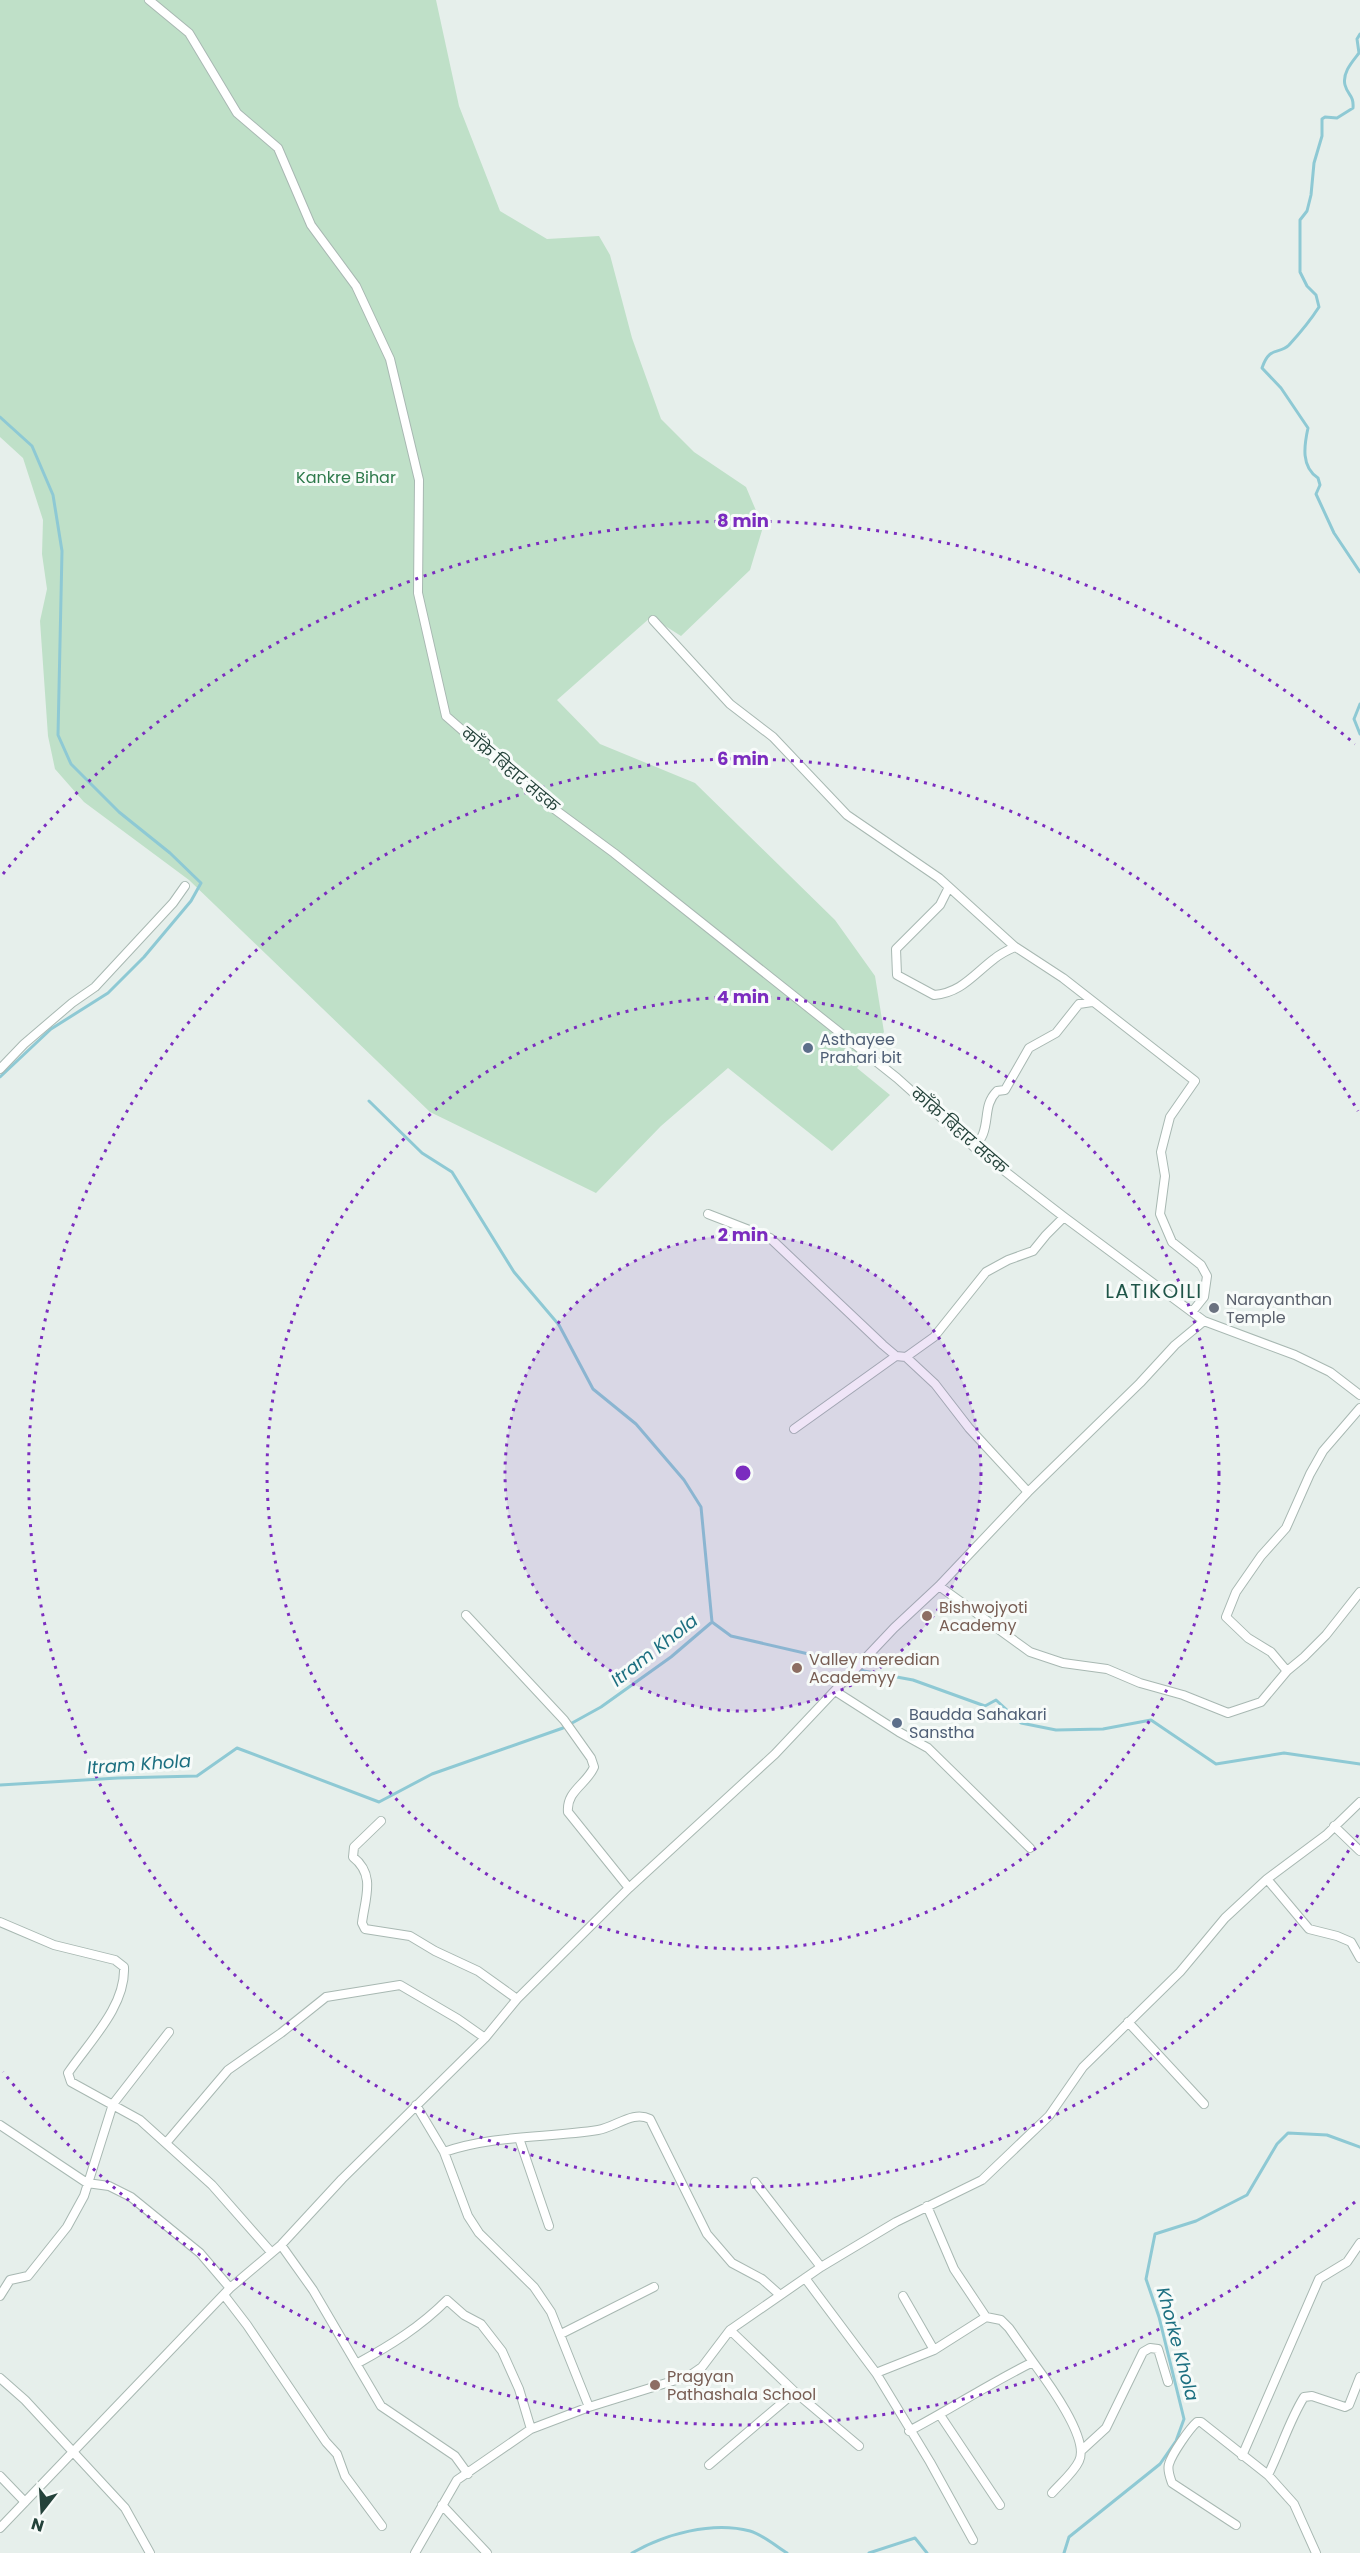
<svg xmlns="http://www.w3.org/2000/svg" width="1360" height="2553" font-family="Poppins,'Noto Sans Devanagari',sans-serif">
  <rect width="100%" height="100%" fill="#e6efeb"/>
  <path fill="#bfe0c8" d="M0,0H436L459,106L500,211L547,239L599,236L610,255L632,338L661,419L694,452L746,487L763,527L750,570L681,636L651,617L557,700L600,744L695,783L835,920L875,976L884,1032L857,1068L890,1095L832,1151L728,1068L661,1126L596,1193L430,1112L189,880L84,802L55,769L48,736L40,621L47,589L42,554L43,520L23,458L0,437Z"/>
  <g fill="none" stroke-linecap="round" stroke-linejoin="round">
    <path stroke="#8ec9d4" stroke-width="3" d="M1360,34L1357,39L1359,53C1352,62 1342,73 1345,85C1348,96 1354,95 1353,108L1337,118L1325,117L1322,119V136L1314,163L1311,195L1307,211L1300,220V272L1307,286L1316,295L1319,307C1310,321 1300,333 1289,345C1279,355 1270,345 1262,368L1281,388L1308,428C1304,446 1301,467 1318,478L1320,485L1316,494L1334,533L1360,572
      M0,417L32,446L53,495L62,551L58,735L71,764L119,812L170,853L201,883L191,901L144,957L108,993L51,1029L0,1077
      M1360,704L1354,719L1360,734
      M369,1101L422,1153L452,1172L514,1272L559,1325L593,1389L636,1424L684,1480L701,1507L712,1622
      M0,1785L118,1778L197,1776L237,1748L379,1802L432,1774L563,1728L601,1707L671,1657L712,1622L731,1636L839,1661L864,1671L913,1680L985,1706L996,1700L1021,1723L1056,1730L1103,1729L1151,1720L1216,1764L1284,1753L1360,1764
      M632,2553C665,2534 712,2521 750,2531C763,2535 776,2546 787,2553
      M869,2553L915,2538L927,2553
      M1064,2553L1069,2537L1160,2464L1176,2441L1184,2419L1159,2317L1146,2279L1155,2234L1196,2221L1247,2195L1277,2144L1288,2133L1327,2135L1360,2147"/>
    <defs>
      <path id="street" d="M149,0L189,33L237,113L278,148L311,225L356,286L390,359L419,480L418,593L446,716L542,800L614,853L897,1078L975,1148L1064,1217L1204,1321L1295,1355L1330,1372L1360,1395
        M653,620L730,704L773,737L847,815L939,878L1014,946L1063,978L1195,1081L1170,1117L1161,1152L1165,1176L1160,1214L1172,1242L1201,1265L1207,1276L1204,1297L1192,1312
        M949,887L940,905L896,949L897,975L934,995C961,993 974,974 994,959C1000,954 1008,950 1015,947
        M0,1069L24,1044L72,1003L95,987L173,903L185,886
        M975,1148C978,1143 981,1139 983,1134C989,1118 984,1104 997,1091L1005,1090L1029,1048L1056,1033L1079,1004L1092,1002
        M708,1214L770,1238L883,1345L896,1356L906,1357L935,1384L969,1428L1028,1492
        M906,1357L934,1337L986,1272L1008,1260L1033,1251L1046,1235L1064,1217
        M794,1429L896,1356
        M939,1586L1030,1652L1063,1663L1107,1669L1140,1683L1183,1695L1228,1713L1261,1702L1287,1671L1304,1657L1326,1635L1360,1592
        M466,1615L564,1720L591,1758L594,1767C587,1784 566,1791 568,1812L629,1888
        M1287,1671L1271,1652L1248,1638L1226,1617L1236,1592L1261,1556L1286,1528L1310,1474L1323,1451L1360,1408
        M835,1691L899,1732L928,1748L1030,1848
        M381,1821L354,1847L353,1857C376,1875 365,1898 362,1923L365,1929L410,1936L435,1951L478,1971L517,1999
        M1334,1826L1360,1851
        M1267,1879L1309,1929L1337,1936L1351,1942L1360,1958
        M0,1922L54,1945L115,1960L124,1967C126,2006 89,2042 68,2073L71,2082L140,2120L212,2185L271,2252
        M1128,2022L1204,2104
        M416,2105L444,2152L468,2216L479,2233L534,2287L551,2312L589,2407
        M0,2125L87,2183L109,2186L131,2197L200,2253L230,2288
        M519,2138L549,2226
        M166,2143L228,2070L281,2033L326,1997L400,1985L458,2019L485,2038
        M444,2152C493,2135 547,2138 598,2130C616,2127 633,2110 650,2119L707,2234L732,2263L762,2279L780,2295
        M755,2182L821,2267
        M281,2245L313,2290L381,2406L455,2456L468,2474
        M805,2278L876,2373L930,2462L973,2540
        M224,2295L247,2325L326,2442L337,2454L345,2476L382,2526
        M0,2296L10,2280L28,2276L67,2227L84,2196L113,2104L169,2032
        M903,2296L934,2350
        M986,2317L1001,2320L1009,2328L1033,2362
        M730,2330L795,2392L859,2446
        M561,2334L654,2287
        M358,2363C391,2345 420,2327 447,2300L464,2315L481,2324L502,2351L519,2389L531,2429
        M876,2373L934,2350L986,2317L954,2269L927,2206
        M0,2378L25,2400L125,2508L150,2553
        M940,2415L1000,2505
        M909,2431C951,2409 990,2383 1033,2362C1047,2381 1090,2439 1079,2461C1074,2472 1061,2483 1052,2493
        M1082,2450L1106,2428L1143,2352L1150,2348L1158,2349L1168,2382
        M1242,2456L1319,2279L1347,2262L1360,2243
        M709,2465L795,2392
        M1268,2475C1281,2449 1289,2421 1304,2397L1312,2396L1345,2407L1349,2405L1360,2377
        M0,2476L25,2502
        M442,2505L487,2553
        M1236,2525L1172,2483C1170,2477 1167,2470 1169,2464C1172,2454 1189,2429 1197,2422H1201L1268,2475L1294,2504L1316,2553
        M0,2528L230,2288L281,2245L342,2179L485,2038L517,1999L629,1888L775,1754L894,1628L939,1586L1028,1492L1140,1383L1175,1345L1204,1321
        M415,2553L457,2480L531,2429L589,2407L689,2376L702,2367L730,2330L821,2267L896,2222L982,2180L1049,2116L1083,2067L1180,1972L1225,1918L1267,1879L1326,1835L1360,1802"/>
    </defs>
    <use href="#street" stroke="#a8b8b2" stroke-width="10"/>
    <use href="#street" stroke="#fff" stroke-width="8"/>
  </g>
  <circle cx="743" cy="1473" r="238" fill="#7b2cbf" fill-opacity=".12"/>
  <g fill="none" stroke="#7b2cbf" stroke-width="3" stroke-dasharray="3 6">
    <circle cx="743" cy="1473" r="238"/>
    <circle cx="743" cy="1473" r="476"/>
    <path d="M1358 1835A714 714 0 1 1 1358 1111"/>
    <path d="M1355 2202A952 952 0 0 1 3 2072M3 874A952 952 0 0 1 1355 744"/>
  </g>
  <g fill="#5c6f8a" stroke="#f7fbf9" stroke-width="2">
    <circle cx="808" cy="1048" r="6"/>
    <circle cx="897" cy="1723" r="6"/>
  </g>
  <circle fill="#6b7280" stroke="#f7fbf9" stroke-width="2" cx="1214" cy="1308" r="6"/>
  <g fill="#8d6e63" stroke="#f7fbf9" stroke-width="2">
    <circle cx="927" cy="1616" r="6"/>
    <circle cx="797" cy="1668" r="6"/>
    <circle cx="655" cy="2385" r="6"/>
  </g>
  <g text-anchor="middle" dominant-baseline="central" stroke-width="6" stroke-linejoin="round" paint-order="stroke">
    <g font-size="16" fill="#2d7a4b" stroke="#f7fbf9">
      <text x="346" y="477">Kankre Bihar</text>
    </g>
    <g font-size="16" fill="#24423a" stroke="#f7fbf9">
      <text transform="translate(510 770) rotate(40)">काँक्रे बिहार सडक</text>
      <text transform="translate(959 1131) rotate(41)">काँक्रे बिहार सडक</text>
    </g>
    <g font-size="16" fill="#4e5e75" stroke="#f7fbf9" text-anchor="start">
      <text x="820" y="1039">Asthayee<tspan x="820" dy="18">Prahari bit</tspan></text>
      <text x="909" y="1714">Baudda Sahakari<tspan x="909" dy="18">Sanstha</tspan></text>
    </g>
    <g font-size="16" fill="#5b616d" stroke="#f7fbf9" text-anchor="start">
      <text x="1226" y="1299">Narayanthan<tspan x="1226" dy="18">Temple</tspan></text>
    </g>
    <g font-size="16" fill="#785e54" stroke="#f7fbf9" text-anchor="start">
      <text x="939" y="1607">Bishwojyoti<tspan x="939" dy="18">Academy</tspan></text>
      <text x="809" y="1659">Valley meredian<tspan x="809" dy="18">Academyy</tspan></text>
      <text x="667" y="2376">Pragyan<tspan x="667" dy="18">Pathashala School</tspan></text>
    </g>
    <g font-size="18" font-style="italic" fill="#1c6f80" stroke="#f7fbf9">
      <text transform="translate(654 1650) rotate(-38)">Itram Khola</text>
      <text transform="translate(139 1764) rotate(-4)">Itram Khola</text>
      <text transform="translate(1178 2344) rotate(75)">Khorke Khola</text>
    </g>
    <g font-size="20" letter-spacing="1.5" fill="#1f5548" stroke="#f7fbf9">
      <text x="1154" y="1291">LATIKOILI</text>
    </g>
  </g>
  <circle cx="743" cy="1473" r="9" fill="#7b2cbf" stroke="#f7fbf9" stroke-width="3"/>
  <g font-size="18" text-anchor="middle" font-weight="bold" fill="#7b2cbf" stroke="#f7fbf9" stroke-width="6" stroke-linejoin="round" paint-order="stroke">
    <text x="743" y="527">8 min</text>
    <text x="743" y="765">6 min</text>
    <text x="743" y="1003">4 min</text>
    <text x="743" y="1241">2 min</text>
  </g>
  <g transform="translate(42 2511) rotate(197)" stroke="#f7fbf9" stroke-width="4.5" paint-order="stroke">
  <path d="M0-4.5L10 22L0 15L-10 22Z" fill="#24423a"/>
  <text y="-9" font-size="16" font-weight="bold" text-anchor="middle" fill="#24423a">N</text>
  </g>
</svg>
